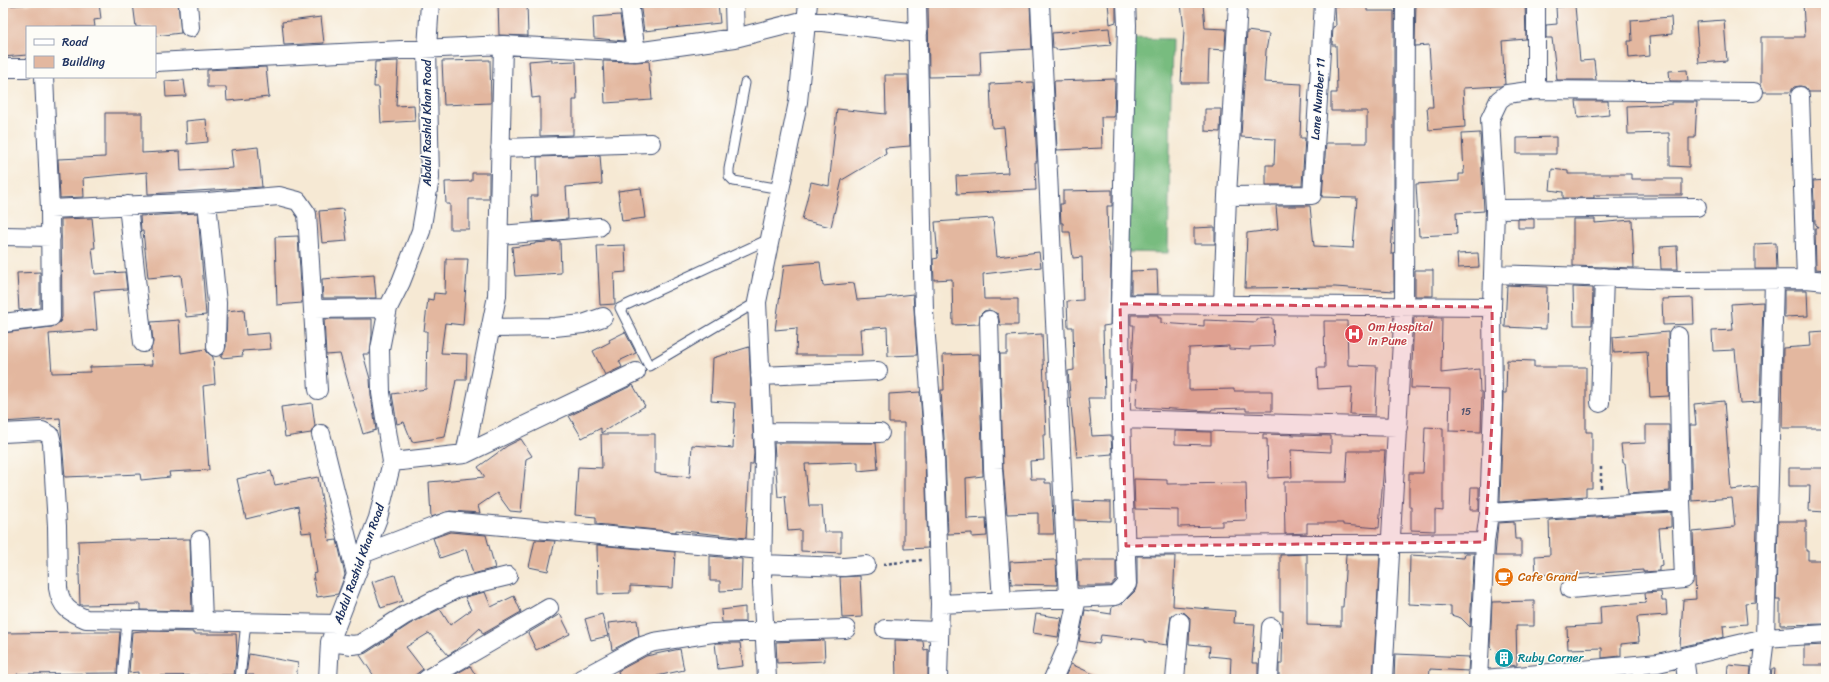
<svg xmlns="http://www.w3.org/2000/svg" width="1829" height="682" font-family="Sriracha,sans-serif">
  <rect width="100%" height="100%" fill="#fdfcf7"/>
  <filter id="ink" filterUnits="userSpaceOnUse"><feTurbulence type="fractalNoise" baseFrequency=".025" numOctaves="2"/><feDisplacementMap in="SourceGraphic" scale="8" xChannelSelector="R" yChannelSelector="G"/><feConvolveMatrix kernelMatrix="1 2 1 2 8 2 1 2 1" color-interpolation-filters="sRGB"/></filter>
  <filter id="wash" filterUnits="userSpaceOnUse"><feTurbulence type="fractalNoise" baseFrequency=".012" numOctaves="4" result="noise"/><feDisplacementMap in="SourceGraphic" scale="16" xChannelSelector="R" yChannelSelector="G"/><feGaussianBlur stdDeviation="0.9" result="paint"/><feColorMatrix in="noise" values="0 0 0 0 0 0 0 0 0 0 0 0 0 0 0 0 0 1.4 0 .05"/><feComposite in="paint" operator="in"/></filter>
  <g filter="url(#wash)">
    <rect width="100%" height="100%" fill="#f6e9d4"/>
    <path fill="#78bc7f" stroke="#4a766e" d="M1127,38L1172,39L1168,253L1124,252Z"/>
    <g id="blocks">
      <path fill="#e3b79f" d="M50,3H99L101,19L94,20L95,27H27V55L3,57V6Z
        M133,3H178L181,33L155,36V27H136Z
        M498,3H527L528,36L499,35Z
        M640,3H718L720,23L644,31Z
        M928,3H1030L1032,49L980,52L981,76L929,77Z
        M1108,3H1116V22L1110,24Z
        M1181,3H1203L1205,28L1226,29L1225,50L1209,49L1208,83H1181L1184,30Z
        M1416,3H1525L1526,39L1502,41L1505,84L1501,86L1463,88L1465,127L1429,130L1427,107H1433L1429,45L1415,46Z
        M1803,3H1822L1824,37H1826V92H1809L1805,87L1800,86L1794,87L1790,92H1764L1761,85V37H1805Z
        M1367,5V11H1394V202L1391,254H1394V291L1335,287L1245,288L1247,233L1278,229L1276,206H1310L1314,246L1353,248L1357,198L1322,197L1326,143H1367V111H1331V93H1337L1336,45H1332L1333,27L1336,26L1335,6Z
        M1575,6L1580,61L1594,60L1596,80H1557L1552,38H1546V25L1557,24L1556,7Z
        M620,15L624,41L594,38L593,17Z
        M321,17L324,43L284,45L282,22Z
        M1671,17L1672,34L1649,36L1650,56L1629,58L1628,41H1632L1631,20Z
        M1724,20L1727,61L1699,63L1696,22Z
        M1109,28L1111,45L1056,50V48H1053L1052,33Z
        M1247,31L1269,34L1266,51L1264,82L1302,84L1300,138H1305L1302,185H1266V165H1274L1275,139L1241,137Z
        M552,59V62L576,61L577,100H573V135L540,136V97L532,98L529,61Z
        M490,60L491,103L444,105L442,61Z
        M398,61L396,106L414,105L415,121L381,123L379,87H374L375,62Z
        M603,61L635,62L649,61L652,100L605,103Z
        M266,67L269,97L227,101L226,87H207V70Z
        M1687,70L1688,81H1670L1669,71Z
        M885,75H908L910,146L885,148L886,154L842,180L831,227L802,220L811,182L829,186L837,109L886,114Z
        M1115,79L1114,117H1101L1102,148L1057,150L1054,81Z
        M184,80L186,96L166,97L165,81Z
        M1033,82L1037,162H1035L1036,190L957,194L956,176L1008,173L1004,127L992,128L990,84Z
        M1576,101H1608L1609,115L1578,118Z
        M1672,102H1697L1695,138H1689V167L1670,166V138H1669V133L1628,134L1627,106L1672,104Z
        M1205,109H1221L1220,132L1205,131Z
        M105,113H142V153L180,151L181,171L233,168L231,150L258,147L262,187L148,194L147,172L83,178L84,197L60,198L58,159L105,157Z
        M206,119L208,142L187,144L186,121Z
        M1480,133L1484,211L1456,213L1457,234L1419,236L1416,184L1459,181V174H1464L1462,134Z
        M1556,137V154H1517V138Z
        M600,155L602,184L566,187L568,219L533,222L531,196H538L537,157Z
        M1552,169L1568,171V174H1631V179H1682V195H1594V198H1563V192L1550,190Z
        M472,173H489V199H469V229H450V204H446L445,182L472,181Z
        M1826,180V270L1816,269L1815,228H1818L1815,223L1813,181Z
        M641,188L645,218L622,221L618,191Z
        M1112,190V206H1107L1108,241L1111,261L1110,325L1103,326L1105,398H1088L1092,436L1111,435L1112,454L1077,457L1074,428H1073L1068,371L1074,370L1073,327H1068L1067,301L1083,300L1082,257L1073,258L1070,232H1063V223H1061L1060,204H1063V191Z
        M343,209L347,241L322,243L319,211Z
        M198,213L206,315L186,317L181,275L148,278L143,231H141L140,216Z
        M92,218L95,248H92L95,274L125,272L127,289L94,291L97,330L49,334L52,373L90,372V367L152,365L151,349L153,342L151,322L179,320L181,353L206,349L207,352L213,357L215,384L203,386L209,470L169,472L170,477L141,480L140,474L65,477L60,418L3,422V333L52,327L60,322L62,317L61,219Z
        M993,218L997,257L1039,252L1041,267L983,274L984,299H1018V325H1000L998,314L989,310L984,311L980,315L979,324L953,325L952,279L934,280L933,259L938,258L935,222Z
        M1518,219H1534V228H1518Z
        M1573,219H1595V223L1632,220L1634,268L1573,266Z
        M1215,227V244H1194V228Z
        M298,236L302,303L277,305L275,237Z
        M560,241L561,273L515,276L512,247L535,244V243Z
        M1776,243L1777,269H1755V244Z
        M625,245L626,272L614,273L615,304L600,305L597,246Z
        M1677,246L1678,269H1661L1660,247Z
        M1478,253L1479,267L1458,268L1457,254Z
        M446,259H468L463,325L445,323L441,353L467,354L466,380H456L445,437L412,442L404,422L397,424L392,394L426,389L427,331H424L428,299L433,300L434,293L445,294Z
        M820,262L823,286L854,283L857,300L886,298V297L913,294L917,355L888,356L887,327L860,329L862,355H796L797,328L775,330L784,265Z
        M1157,270L1158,294H1131V271Z
        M1415,270H1433V296H1415Z
        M40,272V308L19,310L17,273Z
        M374,275L376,298H323L322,279Z
        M1507,285L1547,287L1546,329L1505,327Z
        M1573,287L1593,288L1592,325H1574Z
        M1784,290H1807L1808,316L1784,317Z
        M1693,298L1694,324L1663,325L1662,299Z
        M1763,302L1760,402L1740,403L1735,350L1713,351L1712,331L1733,330L1731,304Z
        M244,309L246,335L269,333L271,349L242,351L243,356L221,358L226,347L227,311Z
        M1131,315H1158V318H1161V323L1204,326V320L1256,322V319L1273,318L1274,346L1250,347V350L1229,349V346L1189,348V390L1234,389V391H1272V411H1246V408L1212,409L1211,411L1136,407L1137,380H1131L1134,325H1131Z
        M1414,317L1442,318L1441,373L1479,369L1480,392H1482L1481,432L1449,431L1450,389L1411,388Z
        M324,319H372V335L370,354H363L370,379L371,395L376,430L363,434L340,354L326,355Z
        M1324,321H1347L1348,365L1377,366L1375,415L1350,414L1352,387L1318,389L1317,368H1325Z
        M1826,331V428H1782L1783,348L1811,346L1810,332Z
        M625,332L636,353L619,361L622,367L605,375L593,351L610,342L609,340Z
        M1668,332L1669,396L1650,397L1647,351L1614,353L1613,337Z
        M1042,334L1046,435H1043L1044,460L1030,461L1031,479H1045V483H1051L1054,534H1038V513L1007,514L1003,468L1000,354H1007V336Z
        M749,347L754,453L753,464H750L746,538L676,530V532L596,524V517L575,515L578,467L602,468L601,434H655V473L659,474L690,477L692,445L733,448L735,403L711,401L713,358Z
        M979,354L983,476L966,478L967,519L986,518L987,536L972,537V533L948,534L945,455L941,390H944L943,355Z
        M1507,360L1534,361V367H1586V432H1592V488H1586V496L1500,502L1503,393H1506Z
        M633,385L645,406L601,433V428L582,438L569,416Z
        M920,392L925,457L928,548L904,549V423H889V394Z
        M1724,401L1731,490L1758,487L1755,602L1745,603L1747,624L1723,626L1724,637L1680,647L1683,600L1696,599L1693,532L1732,528V526H1735L1732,498L1692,501L1690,425H1696L1694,404Z
        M312,403L315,426L311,433L285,437L281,407Z
        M1646,425H1669L1670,491L1628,494L1625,463H1623L1621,444L1646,443Z
        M1425,427L1443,428V511L1435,510V531L1411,530V507H1409V473H1423Z
        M1175,431L1211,432V445L1175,444Z
        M1263,434L1331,436V452L1291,450L1292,477L1268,478L1267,439H1263Z
        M521,439L532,456L526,459L521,512L510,511L497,493L478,506L480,513L450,511L431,517L429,482L485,477L478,467L507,446Z
        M774,443H876L878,469L858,471V462L805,464L809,506H822L824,532H841V553L801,551V530L788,531L785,496L778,497Z
        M1348,451H1385L1379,528L1343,525V523H1307V533L1285,534L1284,482H1346Z
        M1789,468H1826V512L1809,511L1810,486H1789Z
        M271,471L275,485L318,477L329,541L337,540L343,566L345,575L338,594L317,597L313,574L317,573L311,532L302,533L298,506L246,519L237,479Z
        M1134,479L1167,480V484L1246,483L1247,520L1222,521V526L1178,527V510L1135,509Z
        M1471,487H1479V510H1470Z
        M1074,501L1111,502V521L1075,520Z
        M1671,512V527L1659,528L1662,565L1659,566V571L1643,572V570L1572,575V574L1536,575L1535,556L1550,555L1549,520Z
        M1778,521H1806V551H1808V560H1826V624L1780,625V600H1776Z
        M1514,522L1515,539H1521V556H1495L1498,523Z
        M450,532L486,535L495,568L473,574L466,549L440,558L433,538Z
        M129,539V540L190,539L192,611L141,610V604L80,605L78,541Z
        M535,540L555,541L548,571L529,567Z
        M597,545L675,552L673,588L630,586V593L598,594Z
        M1465,553H1474L1470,627L1461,618L1451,615V606L1409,604L1410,555L1464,558Z
        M1307,554V625L1341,626V607H1343L1346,554H1380L1373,679H1279V664H1282L1283,611H1280V555Z
        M710,556L742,559L741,590L720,591V581H710Z
        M1137,556H1175L1173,606L1235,611L1234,623L1255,624L1252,663H1258V679H1230L1231,658L1209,656L1210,646L1189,644L1190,618L1186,614L1181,612L1175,613L1171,616L1167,645L1145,642V640L1101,635L1099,644L1079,641L1085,610L1111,614L1112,607L1123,603L1135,591L1137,584Z
        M1053,560H1056L1057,585L1011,584L1010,562Z
        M1077,560H1116V580L1111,586H1078Z
        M395,575L403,601L381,608L372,582Z
        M860,576L862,617L842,618L840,577Z
        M485,592L491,607L514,596L521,612L483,634L480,628L456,650L448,655L429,633L406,647L423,669L410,679H376L360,655L366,653L410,624L440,609L450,625L471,610L465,597Z
        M1661,592L1662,601H1666L1667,615L1637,617L1639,642L1621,644V656L1602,658V648L1568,649L1567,627L1601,625L1600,607L1646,603L1645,593Z
        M1534,601V626H1516L1517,665L1509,666L1490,647L1492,602Z
        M745,607V622H722L721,610Z
        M560,614L570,634L536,650L528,633Z
        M602,614L608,636L591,640L585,619Z
        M1036,614L1062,618L1058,637L1033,633Z
        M637,620L639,636L612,650L608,623Z
        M142,631L193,632V634H236L237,652L234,675L138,676V672L129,673L132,632Z
        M87,632H120L117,673L17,674V678H3V633Z
        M824,640L825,661L777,663L776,642Z
        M895,640L923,641L924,650L928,649V678L896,679Z
        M715,643H740L743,666L718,669Z
        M1826,645V665H1804V646Z
        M680,649L684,670L657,676L658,679H620L618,671L646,656Z
        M249,654L298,663L296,679H253L254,675H246Z
        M1395,654L1469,657L1468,671L1430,669L1429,679H1394Z
        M1071,664L1104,679H1064Z
        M1728,665L1751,667L1750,679H1727Z
        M470,666L478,679H459L456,674Z
        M1772,669H1775L1774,679H1771Z"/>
    </g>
  </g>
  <g filter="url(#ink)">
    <use href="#blocks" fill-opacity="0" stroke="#3c4b70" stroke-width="1"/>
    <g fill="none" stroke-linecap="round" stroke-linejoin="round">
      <defs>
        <path id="service" d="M745,83L729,169V176L734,181L781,189
          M757,302L649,366L620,308L771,238
          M1639,665V679
          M122,679L127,620
          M240,679L246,622"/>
        <path id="minor" d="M188,3L190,28
          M629,3L636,52L735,38L806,20L918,33
          M734,3L735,38
          M917,3L924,311L935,456L940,604L938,679
          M1040,3L1068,598
          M1238,3L1227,196L1312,195L1324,3
          M155,62L503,45L636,52
          M3,68H27
          M44,77L50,209L207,202L279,196L298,201L307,214L318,390
          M1536,90L1754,92
          M1800,96L1806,279
          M500,148L651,143
          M207,202L217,303L216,347
          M128,205L143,343
          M1495,209L1697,207
          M499,235L599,227
          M3,236L51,237
          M1493,274L1679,280L1806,279L1826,281
          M1120,304L1492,307
          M1223,304L1227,196
          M313,309L388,308
          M989,320L993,468L1002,601
          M3,323L51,317L50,209
          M491,328L555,327L583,324L603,317
          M760,376L878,371
          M1600,403L1604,277
          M1121,419L1398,427
          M763,432L880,433
          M3,433L42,431L50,435L52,443L57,526L58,588C61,607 69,612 86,619L337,624
          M321,434L356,574
          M465,454L497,296L503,45
          M392,462L465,454L636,372
          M1489,513L1681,501L1678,336
          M200,540L203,621
          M1126,546L1485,542
          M365,553L449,521L762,550
          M762,564L844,567L866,565
          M1570,589L1684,579L1681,501
          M940,604L1116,596L1127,584L1121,419L1120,304L1127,25L1126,3
          M885,629L939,631
          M330,642L352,645L360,644L405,615L458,588L508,576
          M1684,657L1687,679
          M328,679L330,642L378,518L392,462L381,393L380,349L388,308L401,282L421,231L430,178L427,48L430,3
          M427,679L549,608
          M581,679L642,646L654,642L713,633L846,629
          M767,679L762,584L764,453L757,302L798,102L808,3
          M1053,679L1067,647L1077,598
          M1175,679L1180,622
          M1268,679L1271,627
          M1383,679L1404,305L1405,3
          M1478,679L1485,542L1489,513L1493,404L1492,307L1495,209L1490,119L1499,100L1507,94L1536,90V3
          M1484,679L1658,663L1765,638L1826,634
          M1760,679L1765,638L1774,280"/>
      </defs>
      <use href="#service" stroke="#3c4b70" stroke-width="11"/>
      <use href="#minor" stroke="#3c4b70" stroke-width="20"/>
      <path stroke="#3c4b70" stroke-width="2.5" stroke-dasharray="3 3" stroke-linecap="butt" d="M1601,467V488
        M883,564L922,560"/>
      <use href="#service" stroke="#fff" stroke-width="9"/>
      <use href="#minor" stroke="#fff" stroke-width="18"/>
    </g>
  </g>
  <path fill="#d1495b" fill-opacity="0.2" stroke="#d1495b" stroke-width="3" stroke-dasharray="8 5" stroke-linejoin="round" d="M1120,304L1492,307L1493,404L1485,542L1126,546Z"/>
  <defs>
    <symbol id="hospital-disc" viewBox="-11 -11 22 22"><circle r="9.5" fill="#e0444e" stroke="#fdfcf7"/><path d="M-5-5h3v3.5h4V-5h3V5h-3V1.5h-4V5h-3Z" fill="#fff"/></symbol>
    <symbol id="cafe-disc" viewBox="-11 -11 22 22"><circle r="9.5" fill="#e8710a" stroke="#fdfcf7"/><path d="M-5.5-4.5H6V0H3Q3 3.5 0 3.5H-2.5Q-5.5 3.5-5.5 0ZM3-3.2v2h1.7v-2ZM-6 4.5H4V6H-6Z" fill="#fff"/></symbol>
    <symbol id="building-disc" viewBox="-11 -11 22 22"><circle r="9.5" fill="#0f9aa8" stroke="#fdfcf7"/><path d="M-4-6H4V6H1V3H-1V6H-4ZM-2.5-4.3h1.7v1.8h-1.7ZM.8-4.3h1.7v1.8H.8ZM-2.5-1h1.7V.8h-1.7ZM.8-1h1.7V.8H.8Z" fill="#fff"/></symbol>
  </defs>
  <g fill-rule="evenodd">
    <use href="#hospital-disc" x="1343" y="323" width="22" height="22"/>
    <use href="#cafe-disc" x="1493" y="566" width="22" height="22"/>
    <use href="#building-disc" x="1493" y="647" width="22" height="22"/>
  </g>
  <g text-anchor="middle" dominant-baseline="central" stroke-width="3" stroke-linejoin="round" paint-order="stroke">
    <g font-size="10" fill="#4d516e">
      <text x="1466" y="412">15</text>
    </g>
    <g font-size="12" fill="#1b2f5e" stroke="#fdfcf7">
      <text transform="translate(1318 99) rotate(-86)">Lane Number 11</text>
      <text transform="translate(427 123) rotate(-90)">Abdul Rashid Khan Road</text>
      <text transform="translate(359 564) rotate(-70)">Abdul Rashid Khan Road</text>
    </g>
    <g font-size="12" fill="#be3a42" stroke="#fdfcf7" text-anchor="start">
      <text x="1368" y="327">Om Hospital<tspan x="1368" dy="14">in Pune</tspan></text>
    </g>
    <g font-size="12" fill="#c56008" stroke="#fdfcf7" text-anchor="start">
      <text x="1518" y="577">Cafe Grand</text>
    </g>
    <g font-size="12" fill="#0d838f" stroke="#fdfcf7" text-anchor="start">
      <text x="1518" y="658">Ruby Corner</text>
    </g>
  </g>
  <rect width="1829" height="682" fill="none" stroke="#fdfcf7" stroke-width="16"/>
  <rect x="26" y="26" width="130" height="52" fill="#fdfcf7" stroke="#a3aaba"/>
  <rect x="34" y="39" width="20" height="6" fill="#ffffff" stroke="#a3aaba"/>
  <text x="62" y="46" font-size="12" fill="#1b2f5e">Road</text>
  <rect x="34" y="56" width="20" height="12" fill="#e3b79f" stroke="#a3aaba"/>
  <text x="62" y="66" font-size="12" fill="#1b2f5e">Building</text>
</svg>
